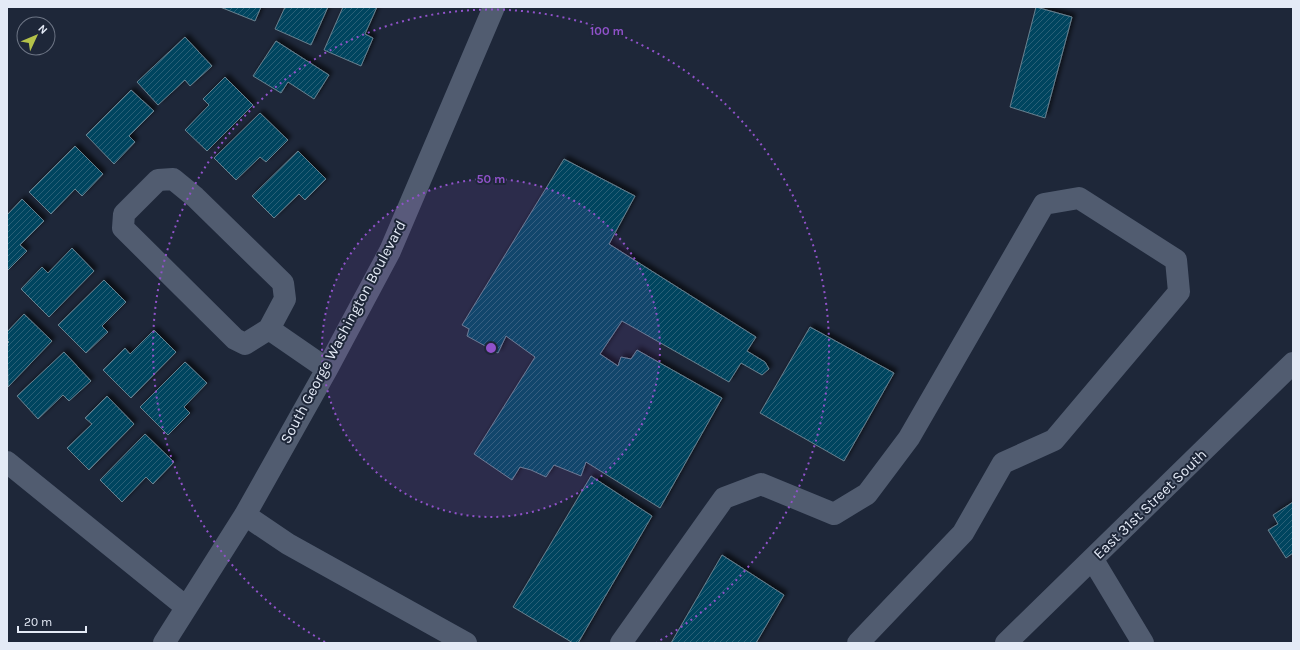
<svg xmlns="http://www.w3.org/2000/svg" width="1300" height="650" font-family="Karla,sans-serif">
  <defs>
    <pattern id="building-hatch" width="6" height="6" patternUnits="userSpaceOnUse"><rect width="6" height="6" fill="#06455f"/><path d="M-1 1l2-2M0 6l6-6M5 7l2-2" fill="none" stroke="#2a6077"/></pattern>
    <filter id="shadow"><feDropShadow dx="3.5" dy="-3.5" stdDeviation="2" flood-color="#0009"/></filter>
  </defs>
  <rect width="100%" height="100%" fill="#1e2739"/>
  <path fill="url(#building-hatch)" stroke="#68818f" filter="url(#shadow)" d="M220,7H261L255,21Z
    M285,7H328L311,45L275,29Z
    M343,7H377L365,34L373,38L361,66L324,50Z
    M1036,7L1072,17L1045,118L1010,107Z
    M185,37L212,66L190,86L185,80L158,105L137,82Z
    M276,41L329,75L314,99L288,82L281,93L253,76Z
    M225,77L253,105L207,151L185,130L209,105L203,99Z
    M131,90L154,111L129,136L135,142L114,164L86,135Z
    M260,113L288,140L266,162L260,157L236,180L214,158Z
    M75,146L103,174L82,196L75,189L51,214L29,192Z
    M298,151L326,179L305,200L299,194L274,218L252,196Z
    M564,159L635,196L609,244L756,337L747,351L765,362L769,369L762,375L741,363L729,382L622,321L600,354L618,366L621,357L631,359L637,350L722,398L660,508L586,462L581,476L554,465L546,477L531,470L520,467L512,480L474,454L535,357L506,336L498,353L467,336L469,329L462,325Z
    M22,199L44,221L20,245L27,251L7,271V215Z
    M72,248L94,271L49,317L21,289L42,267L48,273Z
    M104,280L126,302L102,326L108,332L86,353L58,325Z
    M24,314L52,341L8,387L7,344L9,342L7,340V332Z
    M810,327L894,373L844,461L760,413Z
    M154,330L176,352L131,398L103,370L125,348L130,354Z
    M64,352L91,381L69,401L63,395L38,419L17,396Z
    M185,362L207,383L184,407L190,413L168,435L140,407Z
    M107,396L134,424L89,470L67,448L92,424L85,418Z
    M145,434L174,462L153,484L146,477L122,502L100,480Z
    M591,476L652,516L578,643H573L513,607Z
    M1293,502V553L1286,558L1268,530L1278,524L1273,515Z
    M722,555L784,595L756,643H671Z"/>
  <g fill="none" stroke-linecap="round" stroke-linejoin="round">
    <path stroke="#515c70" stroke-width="22" d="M269,329L245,344L235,339L123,228L124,214L158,180L173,179L195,197L283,283L285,299L269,329L327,369
      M7,462L186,607
      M245,515L288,544L466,643
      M1093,560L1143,643
      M164,643L245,515L327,369L390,251L494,7
      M621,643L724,498L761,484L834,514L867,494L909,438L1044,204L1079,198L1176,260L1179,292L1054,440L1003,463L963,533L858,643
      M1006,643L1293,363"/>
  </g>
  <circle cx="491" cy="348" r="169" fill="#9052ca" fill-opacity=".12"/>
  <g fill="none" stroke="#9052ca" stroke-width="2" stroke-dasharray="2 4">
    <circle cx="491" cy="348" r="169"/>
    <path d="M325 642A338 338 0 1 1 657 642"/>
  </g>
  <g text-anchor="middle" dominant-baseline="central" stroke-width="4" stroke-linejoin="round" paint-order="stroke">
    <g font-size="15" fill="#e4eaf6" stroke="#1e2739">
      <text transform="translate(343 332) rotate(-62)">South George Washington Boulevard</text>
      <text transform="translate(1150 504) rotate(-44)">East 31st Street South</text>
    </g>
  </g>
  <circle cx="491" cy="348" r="6" fill="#9052ca" stroke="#1e2739" stroke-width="2"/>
  <g font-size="12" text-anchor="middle" font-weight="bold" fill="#9052ca" stroke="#1e2739" stroke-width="4" stroke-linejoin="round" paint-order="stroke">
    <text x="607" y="35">100 m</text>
    <text x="491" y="183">50 m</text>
  </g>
  <rect width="1300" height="650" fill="none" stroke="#e4eaf6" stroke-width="16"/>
  <g transform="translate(36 36) rotate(46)"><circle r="19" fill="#1e2739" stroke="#6d7585"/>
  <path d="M0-3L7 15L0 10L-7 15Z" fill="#b4c24a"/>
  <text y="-6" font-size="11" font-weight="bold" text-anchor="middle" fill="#e4eaf6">N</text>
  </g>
  <path d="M18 626v6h68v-6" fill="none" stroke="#e4eaf6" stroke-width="2"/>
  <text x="24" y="626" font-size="12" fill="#e4eaf6" stroke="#1e2739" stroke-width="3" paint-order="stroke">20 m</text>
</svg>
